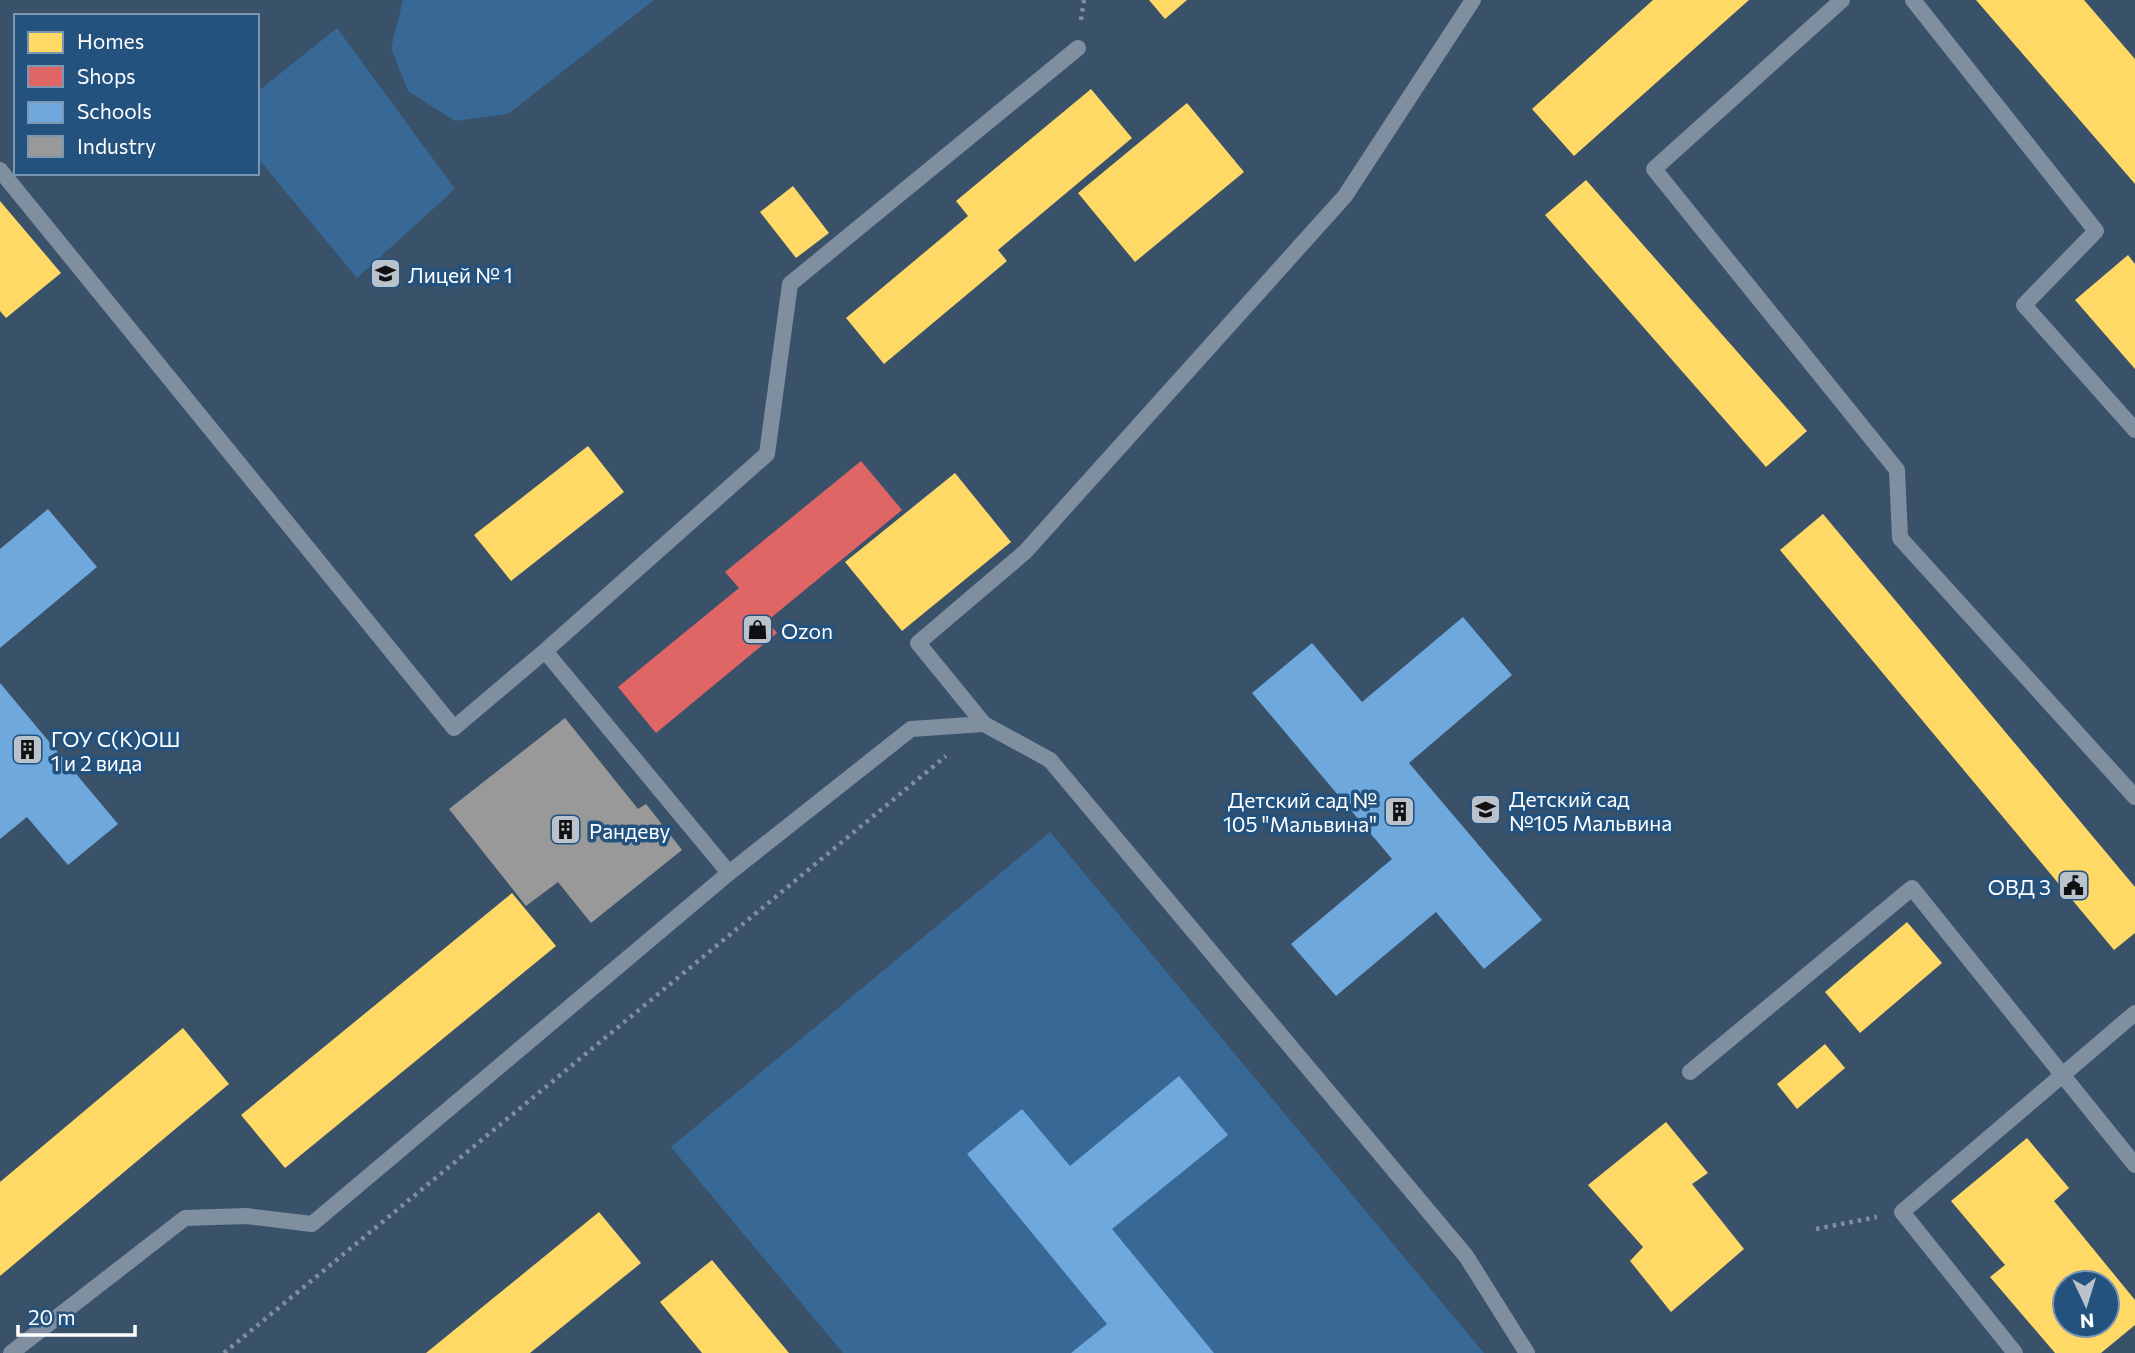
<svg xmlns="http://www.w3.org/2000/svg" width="2135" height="1353" font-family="Commissioner,sans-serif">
  <rect width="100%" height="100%" fill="#39526a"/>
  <path fill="#386895" d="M403,0H654L508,114L455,121L408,91L391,48Z
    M337,28L455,189L357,278L257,157V92Z
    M1050,832L1484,1353H843L671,1147Z"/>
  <path fill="#ffd966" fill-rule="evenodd" d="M1149,0H1187L1165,19Z
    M1653,0H1749L1574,156L1532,109Z
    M1976,0H2084L2135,59V184Z
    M1091,89L1132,138L998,250L1007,261L884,364L846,318L968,216L956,201Z
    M1187,103L1244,172L1135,262L1078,193Z
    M1586,180L1807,431L1766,467L1545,215Z
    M793,186L829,233L796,258L760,212Z
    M0,201L61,273L6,318L0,311Z
    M2128,255L2135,264V369L2075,300Z
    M588,446L624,492L511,581L474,535Z
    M955,473L1011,542L902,631L845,562Z
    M1823,514L2135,887V933L2114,950L1780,550Z
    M512,893L556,946L285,1168L241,1115Z
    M1907,922L1942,963L1860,1033L1825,992Z
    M183,1028L229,1084L0,1276V1182Z
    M1825,1044L1845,1068L1797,1109L1777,1084Z
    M1666,1122L1708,1173L1692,1184L1744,1249L1671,1312L1630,1261L1643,1247L1588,1185Z
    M2027,1138L2069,1188L2054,1201L2135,1300V1325L2101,1353H2055L1990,1277L2005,1265L1951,1201ZM2065,1283H2107V1325H2065Z
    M599,1212L641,1263L530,1353H426Z
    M712,1260L789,1353H702L660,1302Z"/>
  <path fill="#e06666" d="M861,461L902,510L767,621L777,633L656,733L618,687L739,588L725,572Z"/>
  <path fill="#6fa8dc" d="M48,509L97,567L0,648V549Z
    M1463,617L1512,675L1409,763L1542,920L1484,969L1436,912L1336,996L1291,944L1392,859L1252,693L1312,643L1362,702Z
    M0,683L118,824L68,865L27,817L0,839Z
    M1179,1076L1228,1135L1112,1229L1214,1353H1071L1107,1324L967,1154L1022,1109L1070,1166Z"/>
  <path fill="#999" d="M565,718L638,809L646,804L682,850L591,923L558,882L526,906L449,809Z"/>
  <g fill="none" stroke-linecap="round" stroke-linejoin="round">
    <path stroke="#7f8fa0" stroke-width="4.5" stroke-dasharray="3.5 5" stroke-linecap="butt" d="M1081,20L1084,0
      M1816,1229L1877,1217
      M224,1353L946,756"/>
    <path stroke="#7f8fa0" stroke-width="16" d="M1842,0L1654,169L1897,470L1900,538L2135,797
      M1913,0L2096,231L2024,305L2135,430
      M0,170L454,728L545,651L729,873
      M545,651L767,454L790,284L1078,48
      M984,724L918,643L1025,552L1345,196L1473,0
      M1690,1072L1912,888L2135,1165
      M11,1353L185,1218L246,1216L312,1224L729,873L911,729L984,724L1050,760L1466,1256L1527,1353
      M2015,1353L1902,1212L2135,1013"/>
  </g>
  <defs>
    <symbol id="school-square" viewBox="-11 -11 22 22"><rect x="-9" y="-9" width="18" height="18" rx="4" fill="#bac2cb" stroke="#24527f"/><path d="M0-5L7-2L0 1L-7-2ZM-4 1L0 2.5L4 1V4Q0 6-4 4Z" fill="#111"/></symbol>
    <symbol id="shop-square" viewBox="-11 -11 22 22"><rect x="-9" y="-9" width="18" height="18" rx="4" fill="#bac2cb" stroke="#24527f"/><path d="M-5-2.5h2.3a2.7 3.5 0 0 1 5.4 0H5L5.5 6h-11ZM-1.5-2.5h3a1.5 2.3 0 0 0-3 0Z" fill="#111"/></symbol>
    <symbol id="building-square" viewBox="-11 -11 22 22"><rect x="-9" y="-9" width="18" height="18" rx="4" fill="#bac2cb" stroke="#24527f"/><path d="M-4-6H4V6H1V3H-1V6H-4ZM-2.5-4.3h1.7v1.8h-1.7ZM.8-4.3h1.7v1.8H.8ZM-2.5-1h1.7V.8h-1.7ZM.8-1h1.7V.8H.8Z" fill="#111"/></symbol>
    <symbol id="civic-square" viewBox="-11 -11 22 22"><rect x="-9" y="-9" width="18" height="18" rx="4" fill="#bac2cb" stroke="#24527f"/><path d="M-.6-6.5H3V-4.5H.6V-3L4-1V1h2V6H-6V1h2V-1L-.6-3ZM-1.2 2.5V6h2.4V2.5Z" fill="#111"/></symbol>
  </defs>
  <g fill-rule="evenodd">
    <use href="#school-square" x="368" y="256" width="35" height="35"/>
    <use href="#shop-square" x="740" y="612" width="35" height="35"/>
    <use href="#building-square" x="10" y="732" width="35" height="35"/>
    <use href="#school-square" x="1468" y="792" width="35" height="35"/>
    <use href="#building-square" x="1382" y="794" width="35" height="35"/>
    <use href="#building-square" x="548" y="812" width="35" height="35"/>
    <use href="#civic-square" x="2056" y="868" width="35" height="35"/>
  </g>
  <g text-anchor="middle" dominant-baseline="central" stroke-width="7" stroke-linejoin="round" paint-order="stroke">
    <g font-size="21" fill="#fff" stroke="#24527f" text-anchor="start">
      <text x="408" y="274">Лицей № 1</text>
      <text x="781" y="630">Ozon</text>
      <text x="51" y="738">ГОУ С(К)ОШ<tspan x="51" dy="24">1 и 2 вида</tspan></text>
      <text x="1509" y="798">Детский сад<tspan x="1509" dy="24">№105 Мальвина</tspan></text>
      <text x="1377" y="799" text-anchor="end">Детский сад №<tspan x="1377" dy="24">105 "Мальвина"</tspan></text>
      <text x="589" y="830">Рандеву</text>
      <text x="2051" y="886" text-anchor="end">ОВД 3</text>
    </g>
  </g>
  <rect x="14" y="14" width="245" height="161" fill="#24527f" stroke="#7c97b2" stroke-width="2"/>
  <rect x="28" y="32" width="35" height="21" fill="#ffd966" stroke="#7c97b2" stroke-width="2"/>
  <text x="77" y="49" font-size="21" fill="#ffffff">Homes</text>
  <rect x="28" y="66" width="35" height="21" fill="#e06666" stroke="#7c97b2" stroke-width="2"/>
  <text x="77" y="84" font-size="21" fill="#ffffff">Shops</text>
  <rect x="28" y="102" width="35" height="21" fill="#6fa8dc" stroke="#7c97b2" stroke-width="2"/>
  <text x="77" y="119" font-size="21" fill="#ffffff">Schools</text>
  <rect x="28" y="136" width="35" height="21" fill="#999999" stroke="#7c97b2" stroke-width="2"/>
  <text x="77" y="154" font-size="21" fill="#ffffff">Industry</text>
  <g transform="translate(2086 1304) rotate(176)"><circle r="33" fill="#24527f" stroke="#7c97b2" stroke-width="2"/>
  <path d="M0-5L12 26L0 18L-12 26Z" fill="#bac2cb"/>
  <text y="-10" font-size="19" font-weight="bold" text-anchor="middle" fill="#ffffff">N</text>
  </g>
  <path d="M18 1325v10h117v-10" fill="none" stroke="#ffffff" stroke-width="3.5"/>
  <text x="28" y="1325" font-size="21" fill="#ffffff" stroke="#24527f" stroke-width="5" paint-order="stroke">20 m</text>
</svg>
